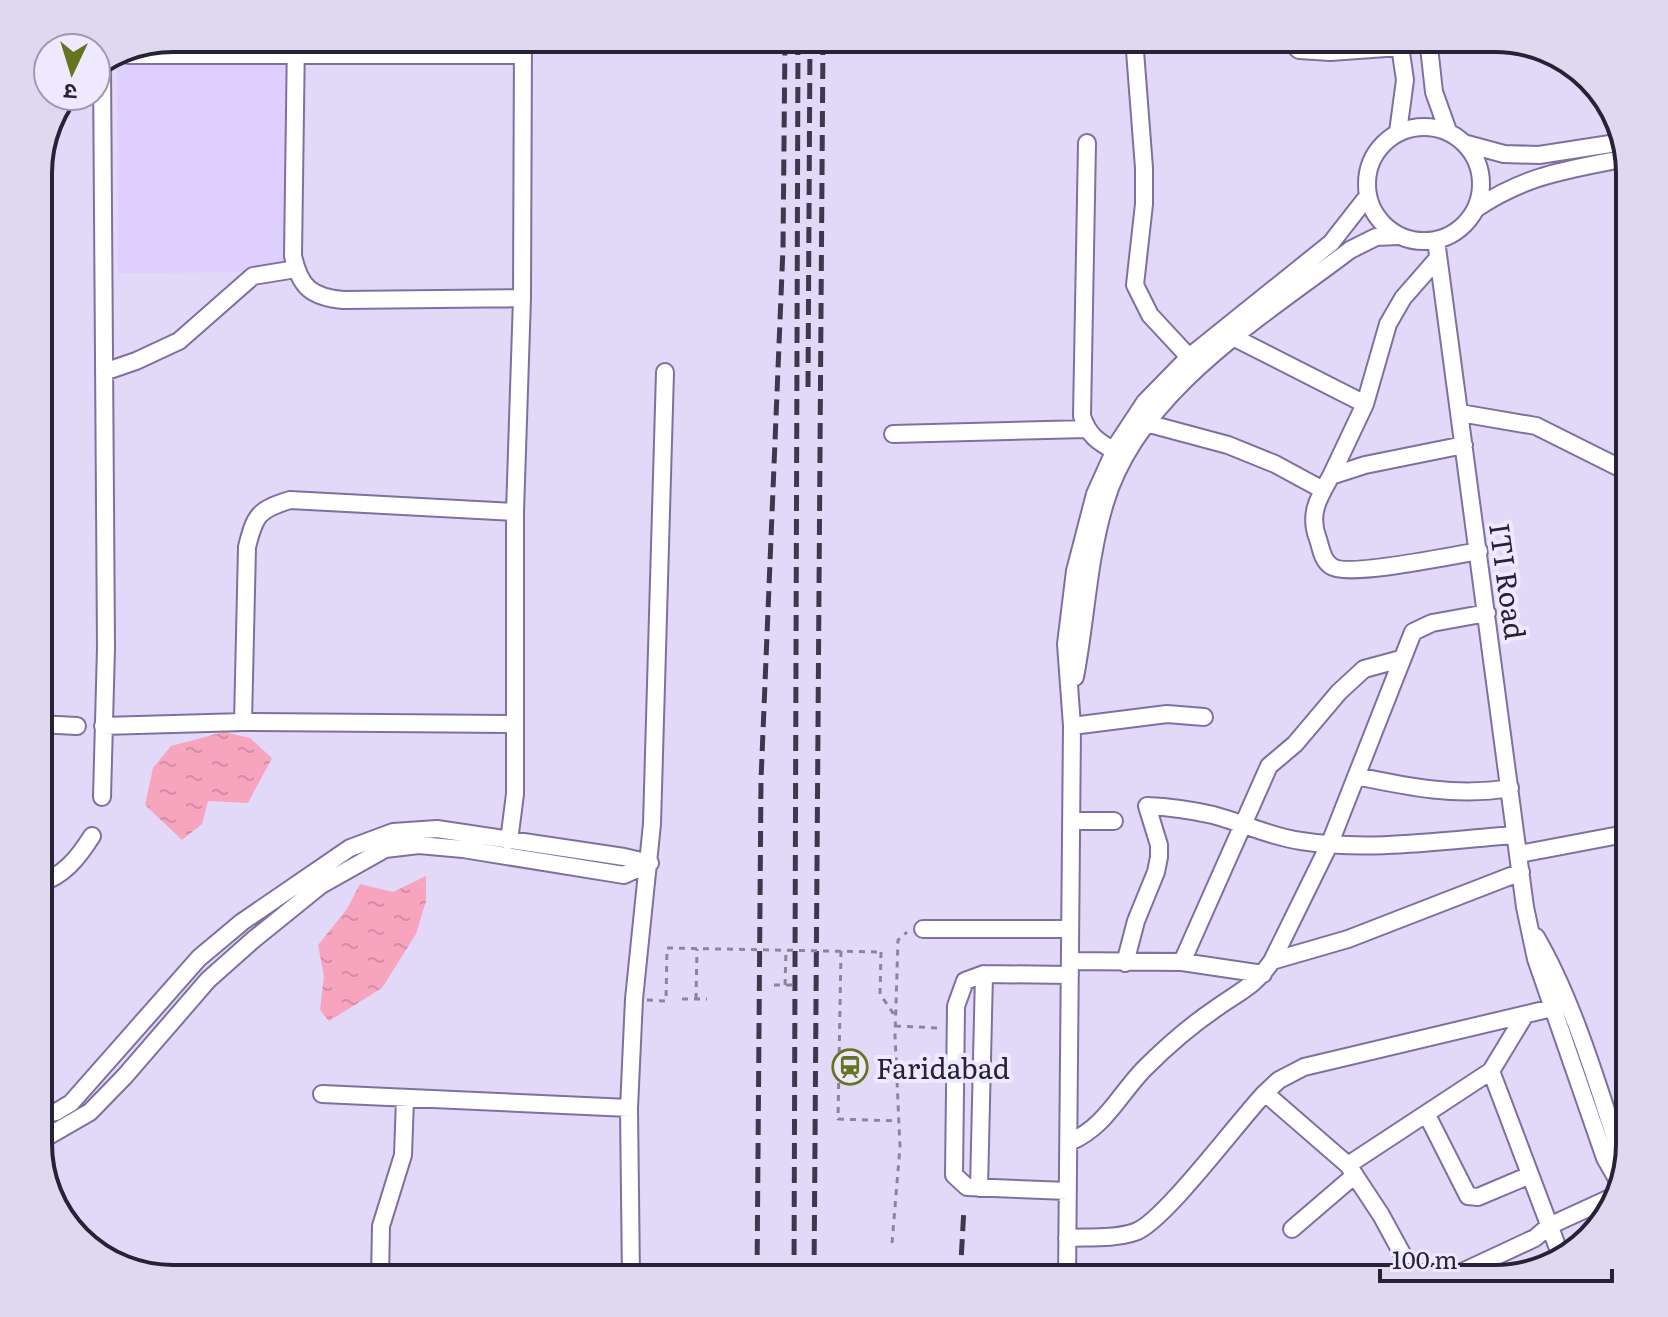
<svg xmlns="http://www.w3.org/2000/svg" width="1668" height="1317" font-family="Literata,'Noto Sans Devanagari',serif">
  <defs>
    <pattern id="water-ripples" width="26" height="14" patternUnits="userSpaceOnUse" patternTransform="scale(2)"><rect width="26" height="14" fill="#f7a4bf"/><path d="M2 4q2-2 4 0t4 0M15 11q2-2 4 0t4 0" fill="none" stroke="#d48da5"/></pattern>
  </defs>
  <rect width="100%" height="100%" fill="#e2d9f9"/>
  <path fill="#ddcfff" d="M173,38H287L288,272L118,273L117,59Z"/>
  <path fill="url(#water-ripples)" d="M224,732L250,738L272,758L248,803L208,801L202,824L182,840L145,805L153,768L171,746Z
    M426,876V901L416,934L382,988L329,1021L320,1010L324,976L318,945L347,909L360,884L393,892Z"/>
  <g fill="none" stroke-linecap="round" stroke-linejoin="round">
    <defs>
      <path id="minor" d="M296,38L293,256C300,287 311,297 343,300L522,298
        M1134,38L1144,168V204L1135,285L1150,315L1189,357
        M1286,38L1299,50L1330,52L1400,47
        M1428,38L1434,92L1448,131
        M128,55H523
        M1367 184a57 57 0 1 1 114 0a57 57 0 1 1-114 0Z
        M1398,132L1405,80L1399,39
        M1087,143L1082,416C1088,435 1098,442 1115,451
        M1467,144L1504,154L1539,155L1623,142
        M1477,208C1528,174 1568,170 1626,158
        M1436,240L1525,907L1536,959L1605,1158L1617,1179
        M1235,338L1365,404
        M104,372L136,361L179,341L253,276L296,269
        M1460,413L1536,426L1630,473
        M1146,423L1228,445L1275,464L1323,490
        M893,434L1086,429
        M1464,445L1365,465L1331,476C1319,497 1308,514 1318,539C1321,548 1322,560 1331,566C1346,578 1455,555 1479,551
        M1331,476L1365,404L1388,324L1403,298L1438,258
        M1075,677C1086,620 1088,559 1105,503C1138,391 1262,317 1350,250L1376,237L1398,236
        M243,722L247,547C255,515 258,510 290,500L515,512
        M38,724L77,726
        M103,726L243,722L515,724
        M1072,726L1167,714L1204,717
        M1356,776C1409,787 1457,797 1510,788
        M102,797L106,648L102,65
        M1071,821H1114
        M509,841L515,794V512L522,298L523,38
        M1519,854L1630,833
        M38,884C64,876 78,858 92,836
        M923,929H1070
        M1536,937C1574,1002 1599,1090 1623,1162
        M1070,961L1182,962L1263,974
        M1272,961L1348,939L1521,872
        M1182,962L1269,766L1295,744L1339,692L1364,669L1401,659
        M1125,963L1136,921L1156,872L1159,857V845L1147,806C1170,807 1191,810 1213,815C1243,823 1271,837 1301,841C1371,852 1446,840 1515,835
        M38,1018L43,1006L38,988
        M1491,1071L1562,1259
        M1265,1093L1348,1165L1381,1215L1416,1279
        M322,1094L629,1108
        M1427,1115L1468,1196L1478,1197L1530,1175
        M38,1116L56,1112L71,1103L199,958L242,922L350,848L393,832L437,829L624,857L650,863
        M38,1142L90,1112L125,1076L208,980L253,940L321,885L385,849L419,845L463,849L624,875L650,863
        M1070,1142C1106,1126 1118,1096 1144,1069C1166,1047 1190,1026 1215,1009C1240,991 1254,987 1272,961L1330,843L1413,632L1432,623L1487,613
        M1348,1165L1491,1071L1525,1015
        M979,1188L984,974
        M1068,1191L967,1187L954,1175L956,1006L965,981L984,974L1070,975
        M1292,1229L1355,1175
        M1067,1238C1089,1237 1114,1239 1135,1232C1163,1223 1239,1120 1265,1093L1279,1080L1304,1067L1552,1008
        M380,1279L381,1226L403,1155L405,1099
        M631,1279L629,1108L634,999L652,824L665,372
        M1067,1279L1072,726L1066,644L1075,571L1095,494L1118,443L1145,402L1189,357L1331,243L1367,197
        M1447,1279L1535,1238L1549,1226L1610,1198"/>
    </defs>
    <use href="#minor" stroke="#7f70a0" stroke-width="20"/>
    <path stroke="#8c849f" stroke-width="3" stroke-dasharray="6 6" stroke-linecap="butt" d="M841,951L838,1119L899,1121
      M881,952L880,994L895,1016
      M774,985H797
      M785,985L786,950
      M682,999H707
      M696,999L697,949
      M647,1000L666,1001L667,948
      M895,1026L939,1028
      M892,1243L900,1147L895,1036L898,940L907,932"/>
    <use href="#minor" stroke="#fff" stroke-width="16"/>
    <path stroke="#3e384d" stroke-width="5" stroke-dasharray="16 8" stroke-linecap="butt" d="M808,387L810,38
      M757,1279L761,780L783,248L785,38
      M794,1279L798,38
      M814,1279L823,38
      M960,1279L964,1208
      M1033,1279L1034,1263"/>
    <path stroke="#8c849f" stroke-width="3" stroke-dasharray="6 6" stroke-linecap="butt" d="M667,948L881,952"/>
  </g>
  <defs>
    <symbol id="station-ring" viewBox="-11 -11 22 22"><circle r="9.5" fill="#eee9fe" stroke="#667420" stroke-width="1.5"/><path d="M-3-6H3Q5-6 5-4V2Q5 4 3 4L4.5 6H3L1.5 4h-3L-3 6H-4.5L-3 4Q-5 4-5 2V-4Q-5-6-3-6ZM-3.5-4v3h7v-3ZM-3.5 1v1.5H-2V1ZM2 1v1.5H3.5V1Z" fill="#667420"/></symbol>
  </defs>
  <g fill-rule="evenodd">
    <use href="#station-ring" x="830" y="1047" width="40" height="40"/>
  </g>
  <g text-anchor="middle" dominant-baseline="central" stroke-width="8" stroke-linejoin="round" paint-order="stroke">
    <g font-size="28" fill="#282236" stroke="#eee9fe">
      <text transform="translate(1509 581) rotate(82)">ITI Road</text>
    </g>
    <g font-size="28" fill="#282236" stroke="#eee9fe" text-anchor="start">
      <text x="876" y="1067">Faridabad</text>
    </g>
  </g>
  <path d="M0 0H1668V1317H0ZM173 52H1495A121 121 0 0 1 1616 173V1144A121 121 0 0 1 1495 1265H173A121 121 0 0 1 52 1144V173A121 121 0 0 1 173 52Z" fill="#ded9ee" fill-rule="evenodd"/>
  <path fill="none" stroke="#282236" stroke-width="4" d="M173 52H1495A121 121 0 0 1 1616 173V1144A121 121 0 0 1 1495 1265H173A121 121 0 0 1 52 1144V173A121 121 0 0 1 173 52Z"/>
  <g transform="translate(72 72) rotate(184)"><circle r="38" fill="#eee9fe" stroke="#9f99ae" stroke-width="2"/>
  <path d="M0-6L14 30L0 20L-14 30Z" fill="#667420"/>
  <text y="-12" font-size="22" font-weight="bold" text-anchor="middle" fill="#282236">उ</text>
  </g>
  <path d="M1380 1269v12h232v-12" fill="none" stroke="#282236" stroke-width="4"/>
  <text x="1392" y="1269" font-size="24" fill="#282236" stroke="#eee9fe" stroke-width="6" paint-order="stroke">100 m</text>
</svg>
